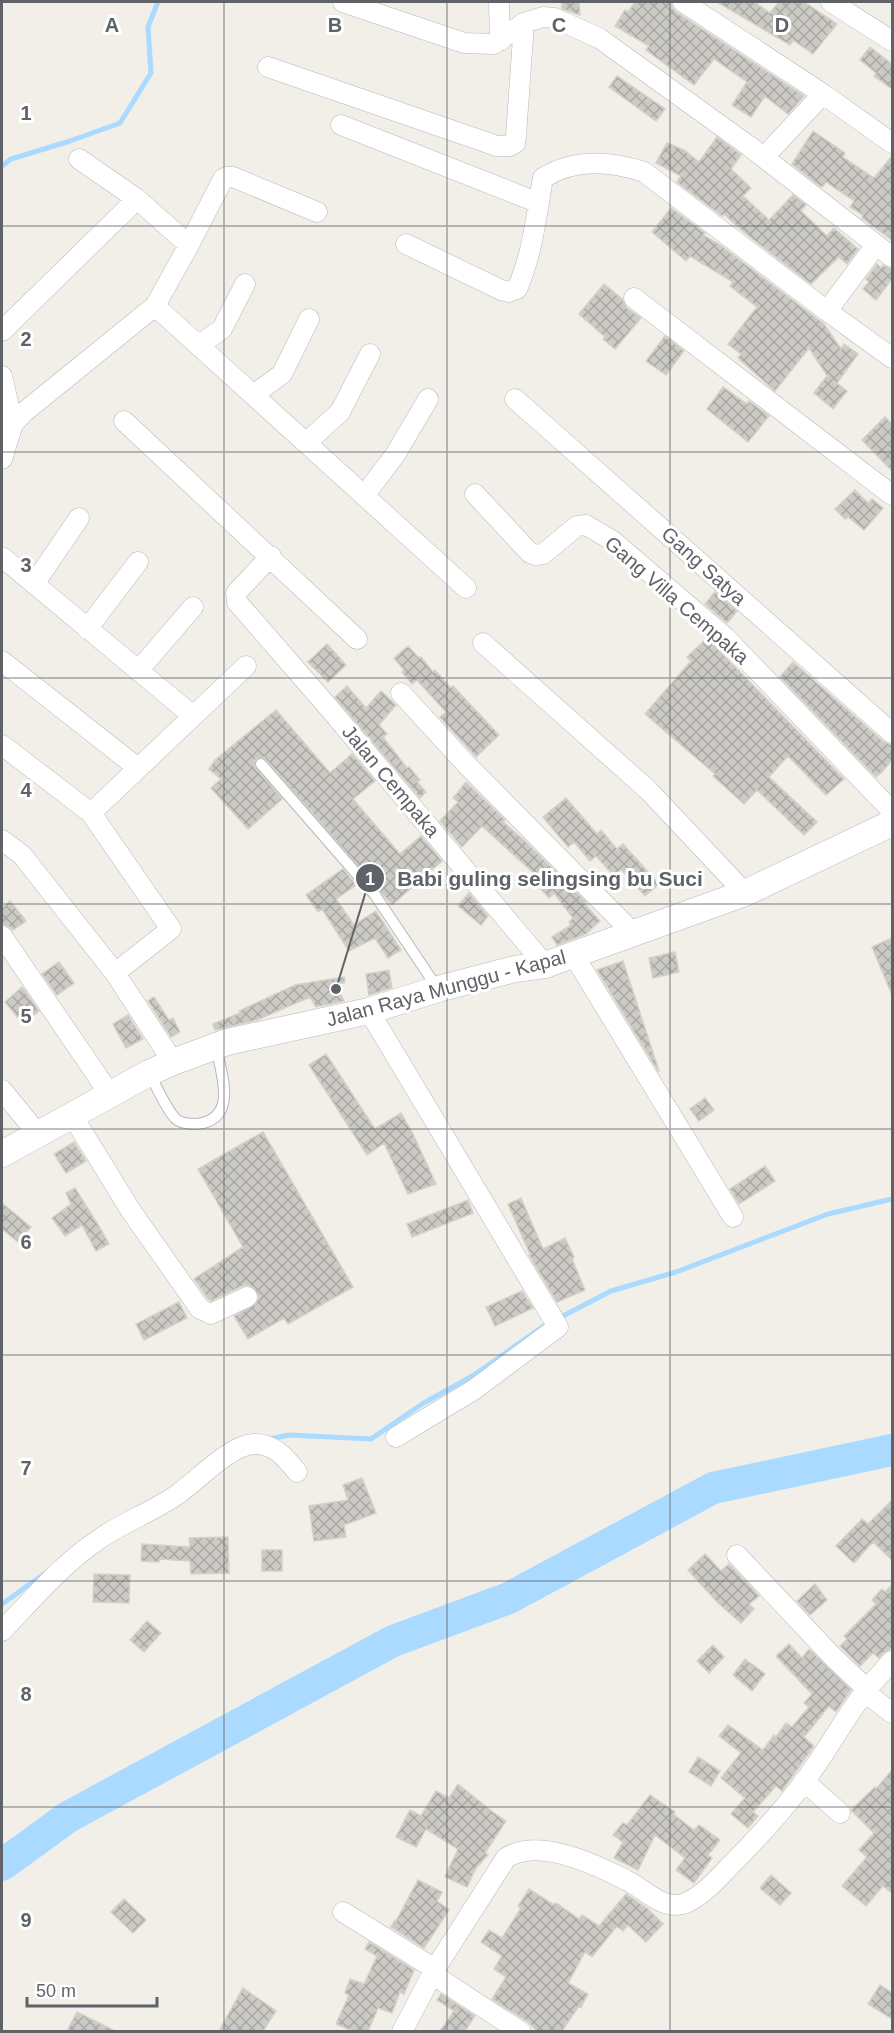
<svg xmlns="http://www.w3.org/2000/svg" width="894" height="2033" font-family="Helvetica,sans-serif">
  <defs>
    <pattern id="building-cross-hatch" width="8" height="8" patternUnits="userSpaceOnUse" patternTransform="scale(1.5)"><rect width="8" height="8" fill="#cccac5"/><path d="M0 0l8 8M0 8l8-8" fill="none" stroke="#a9a8a4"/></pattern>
  </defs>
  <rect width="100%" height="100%" fill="#f1efe8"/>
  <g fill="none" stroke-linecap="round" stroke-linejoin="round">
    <path stroke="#aadaff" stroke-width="5" d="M2,166L11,159L70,141L120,123L151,73L148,27L158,2
      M557,1319L611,1291L676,1272L828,1214L892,1199
      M269,1439L289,1435L371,1439L422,1404L474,1375L548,1323
      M2,1604L44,1574"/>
    <path stroke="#aadaff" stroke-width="32" d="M2,1865L68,1817L393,1641L509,1598L713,1488L892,1450"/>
  </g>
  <path fill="url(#building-cross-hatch)" stroke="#d6d1c6" stroke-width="1.5" d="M562,2H579L580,15L562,9Z
    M635,2H671L672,7L676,12L804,96L788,114L765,96L751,117L732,105L747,82L714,59L694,85L646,50L649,46L615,26L625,10L628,12Z
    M717,2H754L770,13L779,2H804L837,24L813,54L793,40L790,45Z
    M870,47L892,64V89L874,76L876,73L860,60Z
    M617,76L665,109L656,121L609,87Z
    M813,131L845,153L843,157L874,178L892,156V240L862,218L863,215L850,207L854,201L826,182L822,187L820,186L792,164Z
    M717,137L741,155L731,169L751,188L743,196L769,220L793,195L806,205L801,211L827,236L834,228L858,249L847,264L839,257L811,284L746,234L724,214L722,216L677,182L681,176L656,163L667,143L684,150L699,162Z
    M671,208L705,233L703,235L720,245L824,324L841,349L844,344L858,354L837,383L847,391L833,409L814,393L827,376L828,377L809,348L775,391L738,358L741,354L728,344L757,307L730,286L733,282L690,256L686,261L652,232Z
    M877,264L881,268L883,265L892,269V279L876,300L863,289L869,282L866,279Z
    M604,284L622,299L627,308L641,318L615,349L603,339L605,337L579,314Z
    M665,336L684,351L666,375L646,361Z
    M723,387L747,404L749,401L769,416L748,442L707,409Z
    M885,417L892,424V471L862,440Z
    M855,490L868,503L872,499L883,508L864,530L848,517L845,519L835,509Z
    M715,592L737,611L727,623L705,604Z
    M707,638L844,779L826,795L788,756L769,777L817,822L804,835L757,790L744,804L713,776L715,774L645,714L691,661L687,657Z
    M327,644L346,665L328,682L308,662Z
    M408,646L419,658L421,657L433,672L435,670L451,688L453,686L499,735L476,757L440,717L446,712L417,680L412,684L402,672L404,670L394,658Z
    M793,662L884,742L892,745V760L882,772L876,777L780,677Z
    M347,686L366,708L381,691L396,705L379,725L387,734L383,737L407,768L409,767L420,780L417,782L426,792L420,798L335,697Z
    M276,710L330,773L352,754L375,781L353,799L400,854L421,836L442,861L392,905L264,757L256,759L254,766L282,799L248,829L211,788L221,779L209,769L215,760Z
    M466,782L505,820L503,822L526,842L586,902L584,903L600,921L586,934L557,945L552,937L571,925L569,922L573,918L554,893L549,898L533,880L537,876L482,826L462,847L440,821L458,802L453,798Z
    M566,798L597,834L601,830L617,849L623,844L659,884L645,896L621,869L614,876L596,856L590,861L574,842L568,847L543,817Z
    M343,869L356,885L336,899L354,925L376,911L401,950L388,958L375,938L349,951L322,909L318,912L306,895Z
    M469,893L488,916L481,925L458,906Z
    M10,901L26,921L13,930L8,926L2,924V908Z
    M892,938V995L872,947Z
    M675,952L679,972L653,978L649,958Z
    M623,961L659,1071H658L597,970Z
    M59,962L74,983L57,995L42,974Z
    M389,970L392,988L369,995L366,974Z
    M344,977L345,982L330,988L331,990L337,987L344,1001L316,1007L310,997L257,1020L215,1030L213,1024L240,1013L239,1011L295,985Z
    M22,987L39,1011L23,1024L5,1002Z
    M154,997L169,1020L173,1018L180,1032L171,1037L148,1001Z
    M128,1015L143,1039L126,1048L113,1024Z
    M326,1054L375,1129L401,1113L413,1134L436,1184L408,1194L384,1143L367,1155L309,1065Z
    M705,1098L714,1110L699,1121L690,1109Z
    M263,1132L353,1287L288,1324L284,1318L248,1339L234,1316L256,1304L259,1297L254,1288L249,1285L242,1286L211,1301L208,1299L194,1279L243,1247L198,1169Z
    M74,1142L86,1161L66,1173L54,1154Z
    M765,1166L775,1181L739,1204L730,1189Z
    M75,1188L97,1223L109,1244L96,1251L82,1225L65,1236L52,1218L71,1204L66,1193Z
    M521,1198L543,1249L565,1238L574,1257L572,1259L585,1290L557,1302L529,1255L530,1254L508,1204Z
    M468,1200L473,1213L412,1237L407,1224Z
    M2,1203L31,1227L18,1242L2,1229Z
    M522,1291L533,1308L495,1326L486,1307Z
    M179,1302L187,1318L144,1340L136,1324Z
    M362,1478L376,1513L344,1525L346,1537L314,1541L309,1506L348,1500L343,1485Z
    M892,1500V1560L873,1542L854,1563L836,1546L862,1519L868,1524Z
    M228,1537L229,1573L191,1574L190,1561L159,1559V1562L141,1561L142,1544L190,1547L189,1538Z
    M262,1550H282V1571H262Z
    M705,1554L721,1571L729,1564L759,1596L749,1604L754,1609L741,1623L718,1603L688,1570Z
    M94,1574L130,1575L129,1603L93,1602Z
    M815,1584L827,1600L810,1615L797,1601Z
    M892,1585V1648L883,1653L879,1658L873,1653L860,1666L840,1646L847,1639L844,1636L876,1604L872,1600L882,1589L885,1592Z
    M147,1621L161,1633L144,1652L130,1640Z
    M789,1644L802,1658L809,1649L851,1690L836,1712L829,1706L804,1737L814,1746L782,1791L776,1786L753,1812L758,1816L748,1828L731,1814L745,1798L721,1778L741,1753L719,1736L728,1725L763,1750L774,1735L776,1737L786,1723L792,1727L809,1707L804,1703L812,1694L776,1656Z
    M713,1645L724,1657L709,1673L697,1661Z
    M745,1659L765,1674L752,1691L733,1675Z
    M698,1757L720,1771L711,1786L689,1772Z
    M892,1770V1893L883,1886L866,1906L842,1886L867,1857L859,1850L874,1833L851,1810L875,1787L876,1789Z
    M458,1784L494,1813L506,1821L485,1853L488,1855L476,1868L467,1887L445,1877L458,1849L426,1829L416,1847L396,1837L410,1810L421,1816L436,1791L449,1798Z
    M650,1795L675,1812L673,1814L694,1830L699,1825L720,1840L708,1855L712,1858L694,1883L676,1870L685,1858L655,1835L638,1870L614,1858L623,1842L613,1835L623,1823L627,1825Z
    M771,1875L791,1893L780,1905L760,1888Z
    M418,1880L442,1892L437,1901L449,1910L424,1948L391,1927L395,1920L396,1921Z
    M529,1889L554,1905L556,1903L579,1919L582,1915L599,1926L626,1894L648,1909L663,1924L646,1942L628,1925L623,1931L617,1926L592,1957L585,1952L568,1983L588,1994L581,2007L579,2006L562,2031H537L528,2022L492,1999L506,1977L494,1969L502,1956L481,1942L489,1930L502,1938L521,1908L518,1906Z
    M124,1899L146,1920L133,1933L111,1912Z
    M369,1942L414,1970L404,1994L400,1992L392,2013L378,2008L368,2031H353L336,2024L349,1995L345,1993L350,1979L364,1984L377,1956L365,1949Z
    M880,1985L892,1993V2019L868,2004Z
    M243,1988L276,2011L263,2031H219Z
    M441,1994L475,2016L465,2031H440L454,2011L437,2000Z
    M77,2012L115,2031H67Z"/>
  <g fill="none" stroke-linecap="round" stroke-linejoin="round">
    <defs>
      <path id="service" d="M261,764L375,895L438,989
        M149,1073C156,1085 166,1109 175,1118C179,1123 190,1124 197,1124C239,1119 221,1074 216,1046"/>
      <path id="minor" d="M343,2L464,43L494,44L524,23L543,17L554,18L599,38L749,146L892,257
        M499,2L500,41
        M683,2L823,94L764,157
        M831,2L892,41
        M268,67L497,146H510L515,143L516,136L524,23
        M823,94L892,143
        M341,125L539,203
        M79,159L137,199L189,245L155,306
        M406,244L501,290L509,292L517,289C533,253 536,216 543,178C575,158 610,161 644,172L827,311L876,245
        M189,245L223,179L227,177H233L317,212
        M634,298L892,495
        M827,311L892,358
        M2,331L137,199
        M199,345L222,329L245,284
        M2,376L13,424
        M253,395L282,374L309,319
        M515,399L892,733
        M124,421L357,639
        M306,443L340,412L370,354
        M2,459L13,424L23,413L155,306L466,588
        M475,494L530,553L536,555L543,554L577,526L586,525L613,541L726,638L892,811
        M364,496L395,455L428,399
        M271,556L236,593L237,602L329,708L545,965
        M2,557L193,716
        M34,584L79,518
        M87,629L138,562
        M483,643L648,790L745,893
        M2,661L138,768
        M138,671L193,607
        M401,693L465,763L633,933
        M2,745L91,813L171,929L115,973
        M91,813L246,666
        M2,840L22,855L115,973L173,1062
        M2,936L109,1093
        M573,954L733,1217
        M369,1011L558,1327L475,1389L396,1437
        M2,1090L37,1133
        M72,1115L131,1211L200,1309L211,1314L247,1297
        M737,1555L834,1658L867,1689
        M2,1631C32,1600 62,1564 98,1540C123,1522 153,1512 178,1494C197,1481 229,1446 253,1444C274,1443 285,1457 297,1472
        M865,1692L892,1713
        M804,1781L840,1813
        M343,1912L435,1969
        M432,1974L521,2032
        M402,2032L435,1969L506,1858C537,1837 595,1864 626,1880C643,1888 662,1910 683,1904C702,1897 715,1881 729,1867C756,1840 781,1813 804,1782C827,1752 844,1718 868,1688C876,1679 884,1670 892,1661"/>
      <path id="tertiary" d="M2,1154L149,1073L173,1062L227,1042L369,1011L438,989L515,969L545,965L745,893L892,823"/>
    </defs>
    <use href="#service" stroke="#b5b8bc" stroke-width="12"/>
    <use href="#minor" stroke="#b5b8bc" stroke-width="21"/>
    <use href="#tertiary" stroke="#b5b8bc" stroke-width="27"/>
    <use href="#service" stroke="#fff" stroke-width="10"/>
    <use href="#minor" stroke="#fff" stroke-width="20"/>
    <use href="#tertiary" stroke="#fff" stroke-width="26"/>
  </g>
  <path fill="none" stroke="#5f6368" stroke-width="1.5" stroke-opacity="0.55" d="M224,2V2032M447,2V2032M670,2V2032M2,226H892M2,452H892M2,678H892M2,904H892M2,1129H892M2,1355H892M2,1581H892M2,1807H892"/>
  <g text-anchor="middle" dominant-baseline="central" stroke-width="6" stroke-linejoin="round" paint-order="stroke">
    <g font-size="20" fill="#5f6368" stroke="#fff">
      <text transform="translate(704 566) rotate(42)">Gang Satya</text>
      <text transform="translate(677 600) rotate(41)">Gang Villa Cempaka</text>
      <text transform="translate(391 781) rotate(50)">Jalan Cempaka</text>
      <text transform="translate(446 988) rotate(-15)">Jalan Raya Munggu - Kapal</text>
    </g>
  </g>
  <g font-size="20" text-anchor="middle" font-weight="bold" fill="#5f6368" stroke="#fff" stroke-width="6" stroke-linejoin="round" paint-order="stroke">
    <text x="112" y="32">A</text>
    <text x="335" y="32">B</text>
    <text x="559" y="32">C</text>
    <text x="782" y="32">D</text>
    <text x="26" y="120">1</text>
    <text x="26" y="346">2</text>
    <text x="26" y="572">3</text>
    <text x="26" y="797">4</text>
    <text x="26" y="1023">5</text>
    <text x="26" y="1249">6</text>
    <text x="26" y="1475">7</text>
    <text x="26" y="1701">8</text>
    <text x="26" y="1927">9</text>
  </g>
  <path fill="none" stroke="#5f6368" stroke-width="2" d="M336 989L370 878"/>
  <g fill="#5f6368" stroke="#fff" stroke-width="2">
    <circle cx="336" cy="989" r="6"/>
    <circle cx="370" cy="878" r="15"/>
  </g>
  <g font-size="18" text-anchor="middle" font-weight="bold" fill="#fff">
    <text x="370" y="885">1</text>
  </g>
  <g font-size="21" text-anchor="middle" font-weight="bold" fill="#5f6368" stroke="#fff" stroke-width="6" stroke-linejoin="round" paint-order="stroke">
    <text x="550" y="886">Babi guling selingsing bu Suci</text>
  </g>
  <rect width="894" height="2033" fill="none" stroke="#5f6368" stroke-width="6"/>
  <path d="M27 1997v9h130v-9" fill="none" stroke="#5f6368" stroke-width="3"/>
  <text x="36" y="1997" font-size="18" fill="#5f6368" stroke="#ffffff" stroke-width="4.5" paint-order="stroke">50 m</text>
</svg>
